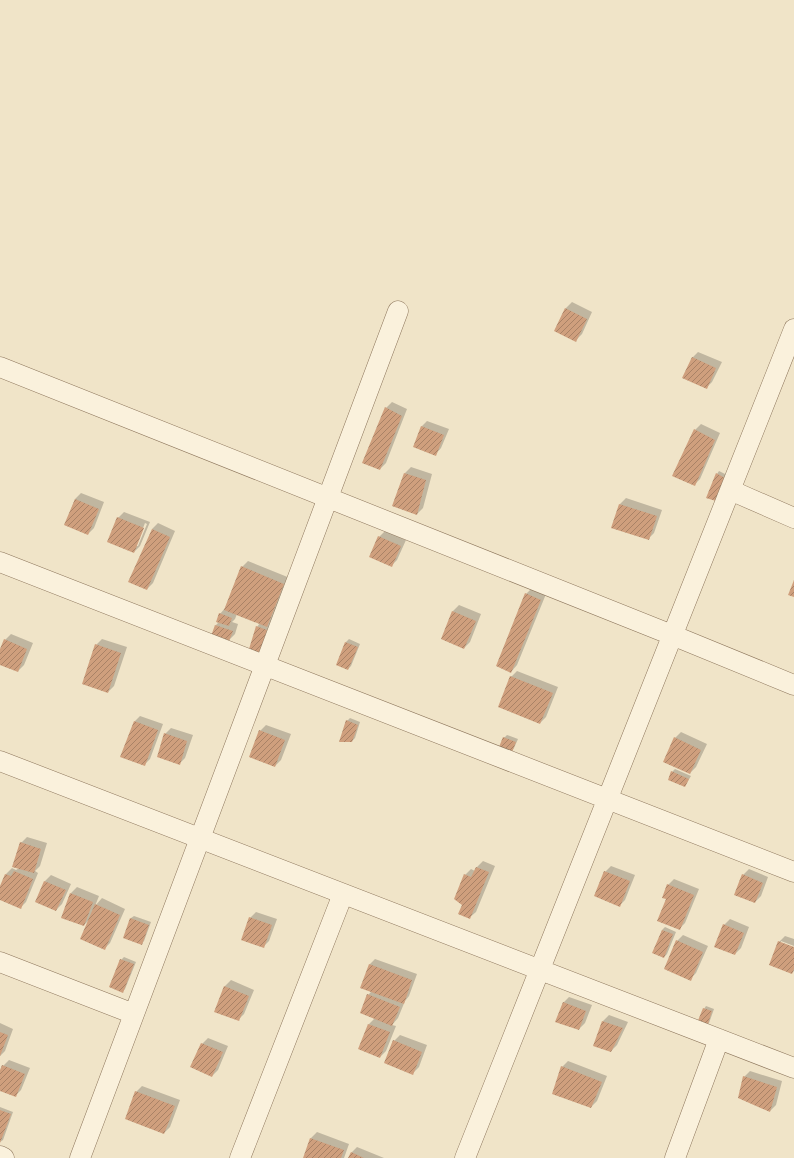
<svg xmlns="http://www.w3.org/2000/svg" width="794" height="1158" font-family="'Playfair Display',serif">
  <defs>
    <pattern id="building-hatch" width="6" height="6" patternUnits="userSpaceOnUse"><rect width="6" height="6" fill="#cf9f7d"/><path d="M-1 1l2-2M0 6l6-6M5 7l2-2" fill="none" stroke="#a98266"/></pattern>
  </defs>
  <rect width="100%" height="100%" fill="#f0e4c8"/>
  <path fill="#0003" fill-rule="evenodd" d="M572,302L592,312L582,334L576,340L555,330L566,308Z
    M698,352L722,362L712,382L706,388L692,358Z
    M392,402L407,409L386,463L380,469L386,408Z
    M427,421L449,429L441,448L435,455L421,427Z
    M701,424L720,433L700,479L694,485L695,430Z
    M411,467L432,474L423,508L417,514L393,506L405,473Z
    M719,471L727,475L707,497L717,474Z
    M81,493L104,502L94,528L88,534L65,525L75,499Z
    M626,498L662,510L654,533L648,539L612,527L620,504Z
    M124,512L150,522L140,546L134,552L118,518ZM145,523L147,524L138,546H136Z
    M158,523L175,531L153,583L147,589L152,529Z
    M385,531L406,540L397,560L391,566L379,537Z
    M248,561L290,578L273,620L270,623L272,624L266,646L257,627L260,623L237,614L235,619L232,622L238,624L235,634L229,640L213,635L216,625L219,622L220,614L225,608L242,567Z
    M532,588L546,594L517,665L511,672L526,594Z
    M459,605L481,614L470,642L464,648L442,638L453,611Z
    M11,634L33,643L24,665L18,671L0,664V652L5,640Z
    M102,639L127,647L114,686L108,692L96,645Z
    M349,639L360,644L351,666L348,669L337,664L346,642Z
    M517,671L558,687L546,717L540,723L511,677Z
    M140,716L163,724L150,759L144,765L134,722Z
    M350,718L360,722L355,738L352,741L347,721Z
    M266,725L291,734L281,760L275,766L260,731Z
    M171,728L193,735L185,758L179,764L165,734Z
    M681,732L707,744L696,767L690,773L675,738Z
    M507,735L518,739L514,748L512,751L504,738Z
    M675,769L691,776L685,786L672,772Z
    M27,837L47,843L40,866L35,871L38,873L26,902L20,908L0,899V888L6,874L12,868L16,870L19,868L21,843Z
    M483,861L495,866L476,912L469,918L465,875L471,869L475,871L477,867Z
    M611,866L635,875L625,900L619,906L605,872Z
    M749,869L768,877L761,896L755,902L743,875Z
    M51,875L71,884L62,904L56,910L36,901L45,881Z
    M674,879L699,889L685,923L679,929L667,899L668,885Z
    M77,887L99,896L95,906L102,898L125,909L110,943L104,949L89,920L84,925L62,917L71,893Z
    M256,912L277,919L269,941L263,947L250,918Z
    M134,916L151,922L144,941L141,944L131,918Z
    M730,919L749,927L741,948L735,954L724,925Z
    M665,927L676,932L667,954L664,957L654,952L662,930Z
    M683,935L708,946L696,973L690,979L677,941Z
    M785,936L794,939V946L781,941V943L794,948V971L792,973L779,942Z
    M124,957L136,962L125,989L123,991L121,960Z
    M375,959L417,974L409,996L405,1001L398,1018L392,1025L396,1026L386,1051L380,1057L360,1049L369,1024L375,1018L368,995L372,991L369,965Z
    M231,980L254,990L244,1014L238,1020L225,986Z
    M569,997L592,1005L585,1023L579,1029L563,1003Z
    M706,1006L714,1009L709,1023L706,1026L704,1009Z
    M609,1015L628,1022L617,1045L611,1051L595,1045L603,1021Z
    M0,1023L13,1029L5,1051L0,1056Z
    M400,1035L427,1045L419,1067L413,1073L394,1041Z
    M208,1038L228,1046L218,1070L212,1076L202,1044Z
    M9,1060L30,1068L21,1090L15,1096L0,1090V1073L3,1066Z
    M568,1061L607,1076L597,1101L591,1107L562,1067Z
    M750,1071L782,1081L776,1105L770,1111L744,1077Z
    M142,1086L180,1100L170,1127L164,1133L136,1092Z
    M0,1107L13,1112L3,1140L0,1142Z
    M317,1132L349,1144L344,1158H304L311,1138Z
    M357,1147L384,1158H349L351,1153Z"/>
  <path fill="url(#building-hatch)" d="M565,308L587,319L576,342L554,331Z
    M692,357L716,368L707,389L682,378Z
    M385,407L402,416L380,470L362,463Z
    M421,426L444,435L436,456L413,447Z
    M694,429L715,440L695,486L672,476Z
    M404,473L426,480L417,515L392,506Z
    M716,473L725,478L716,501L706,498Z
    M75,499L99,509L88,535L64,525Z
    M619,504L657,516L649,540L611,528Z
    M117,517L144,528L134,553L107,542Z
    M152,529L170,537L147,590L128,582Z
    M378,536L401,546L392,567L369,557Z
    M241,566L284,584L267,627L224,610Z
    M794,580V597L788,595Z
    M525,593L541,600L511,673L496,666Z
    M452,611L476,621L464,649L441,639Z
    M219,613L232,618L229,626L216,622Z
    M215,625L233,631L229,641L211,636Z
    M256,626L267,630L260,653L249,649Z
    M4,639L27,649L18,672L0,665V649Z
    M345,642L358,647L348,670L336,665Z
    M95,644L121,653L108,693L82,684Z
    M510,676L553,693L540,724L498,707Z
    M346,720L358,725L352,742H339Z
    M134,721L158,730L145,766L120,757Z
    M259,730L285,740L275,767L249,757Z
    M164,733L187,741L180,765L157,757Z
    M503,737L516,742L512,752L499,747Z
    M674,737L701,750L690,774L663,762Z
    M671,771L689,779L685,787L668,780Z
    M20,842L41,849L34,873L12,867Z
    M476,867L489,872L470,919L458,914L462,905L454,899L464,874L471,877Z
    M14,871L33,879L21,909L0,900V886L5,874L11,876Z
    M604,871L630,881L620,907L594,896Z
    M742,874L763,883L755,903L734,895Z
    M44,881L66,890L56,911L35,902Z
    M667,884L694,895L680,930L657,921L666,899L662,898Z
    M70,893L93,902L84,926L61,918Z
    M95,904L120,915L105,950L80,939Z
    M249,917L272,925L264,948L241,940Z
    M130,918L149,925L142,945L123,938Z
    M723,924L744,933L735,955L714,947Z
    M662,930L673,934L664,958L652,953Z
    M676,940L703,952L691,981L664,969Z
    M778,941L794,947V969L792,974L769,965Z
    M120,959L134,964L123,993L109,987Z
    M369,964L412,980L404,1004L360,988Z
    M224,986L249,996L239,1021L214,1012Z
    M367,994L400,1007L392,1026L360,1013Z
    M563,1002L586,1011L579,1030L555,1022Z
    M703,1008L712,1011L707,1027L697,1023Z
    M602,1021L623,1028L611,1052L593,1046Z
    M368,1024L390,1032L380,1058L358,1049Z
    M0,1032L8,1035L0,1056Z
    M393,1040L422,1052L413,1075L384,1063Z
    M201,1043L223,1052L212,1077L190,1067Z
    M2,1065L25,1074L16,1097L0,1091V1070Z
    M561,1066L602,1082L591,1108L552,1094Z
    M743,1076L777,1087L770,1112L738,1098Z
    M135,1091L175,1106L164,1134L125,1119Z
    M0,1110L11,1114L0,1143Z
    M310,1138L344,1150L341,1158H303Z
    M351,1152L364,1158H348Z"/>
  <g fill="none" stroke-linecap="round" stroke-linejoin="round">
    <defs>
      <path id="street" d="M0,367L672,635L794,685
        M730,490L794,518
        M0,562L794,872
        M0,761L794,1068
        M0,962L134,1014
        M0,1156L4,1158
        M80,1158L398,311
        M240,1158L343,894
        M465,1158L794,329
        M675,1158L719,1039"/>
    </defs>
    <use href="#street" stroke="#8d765c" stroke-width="21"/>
    <use href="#street" stroke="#faf1dc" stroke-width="20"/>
  </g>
</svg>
